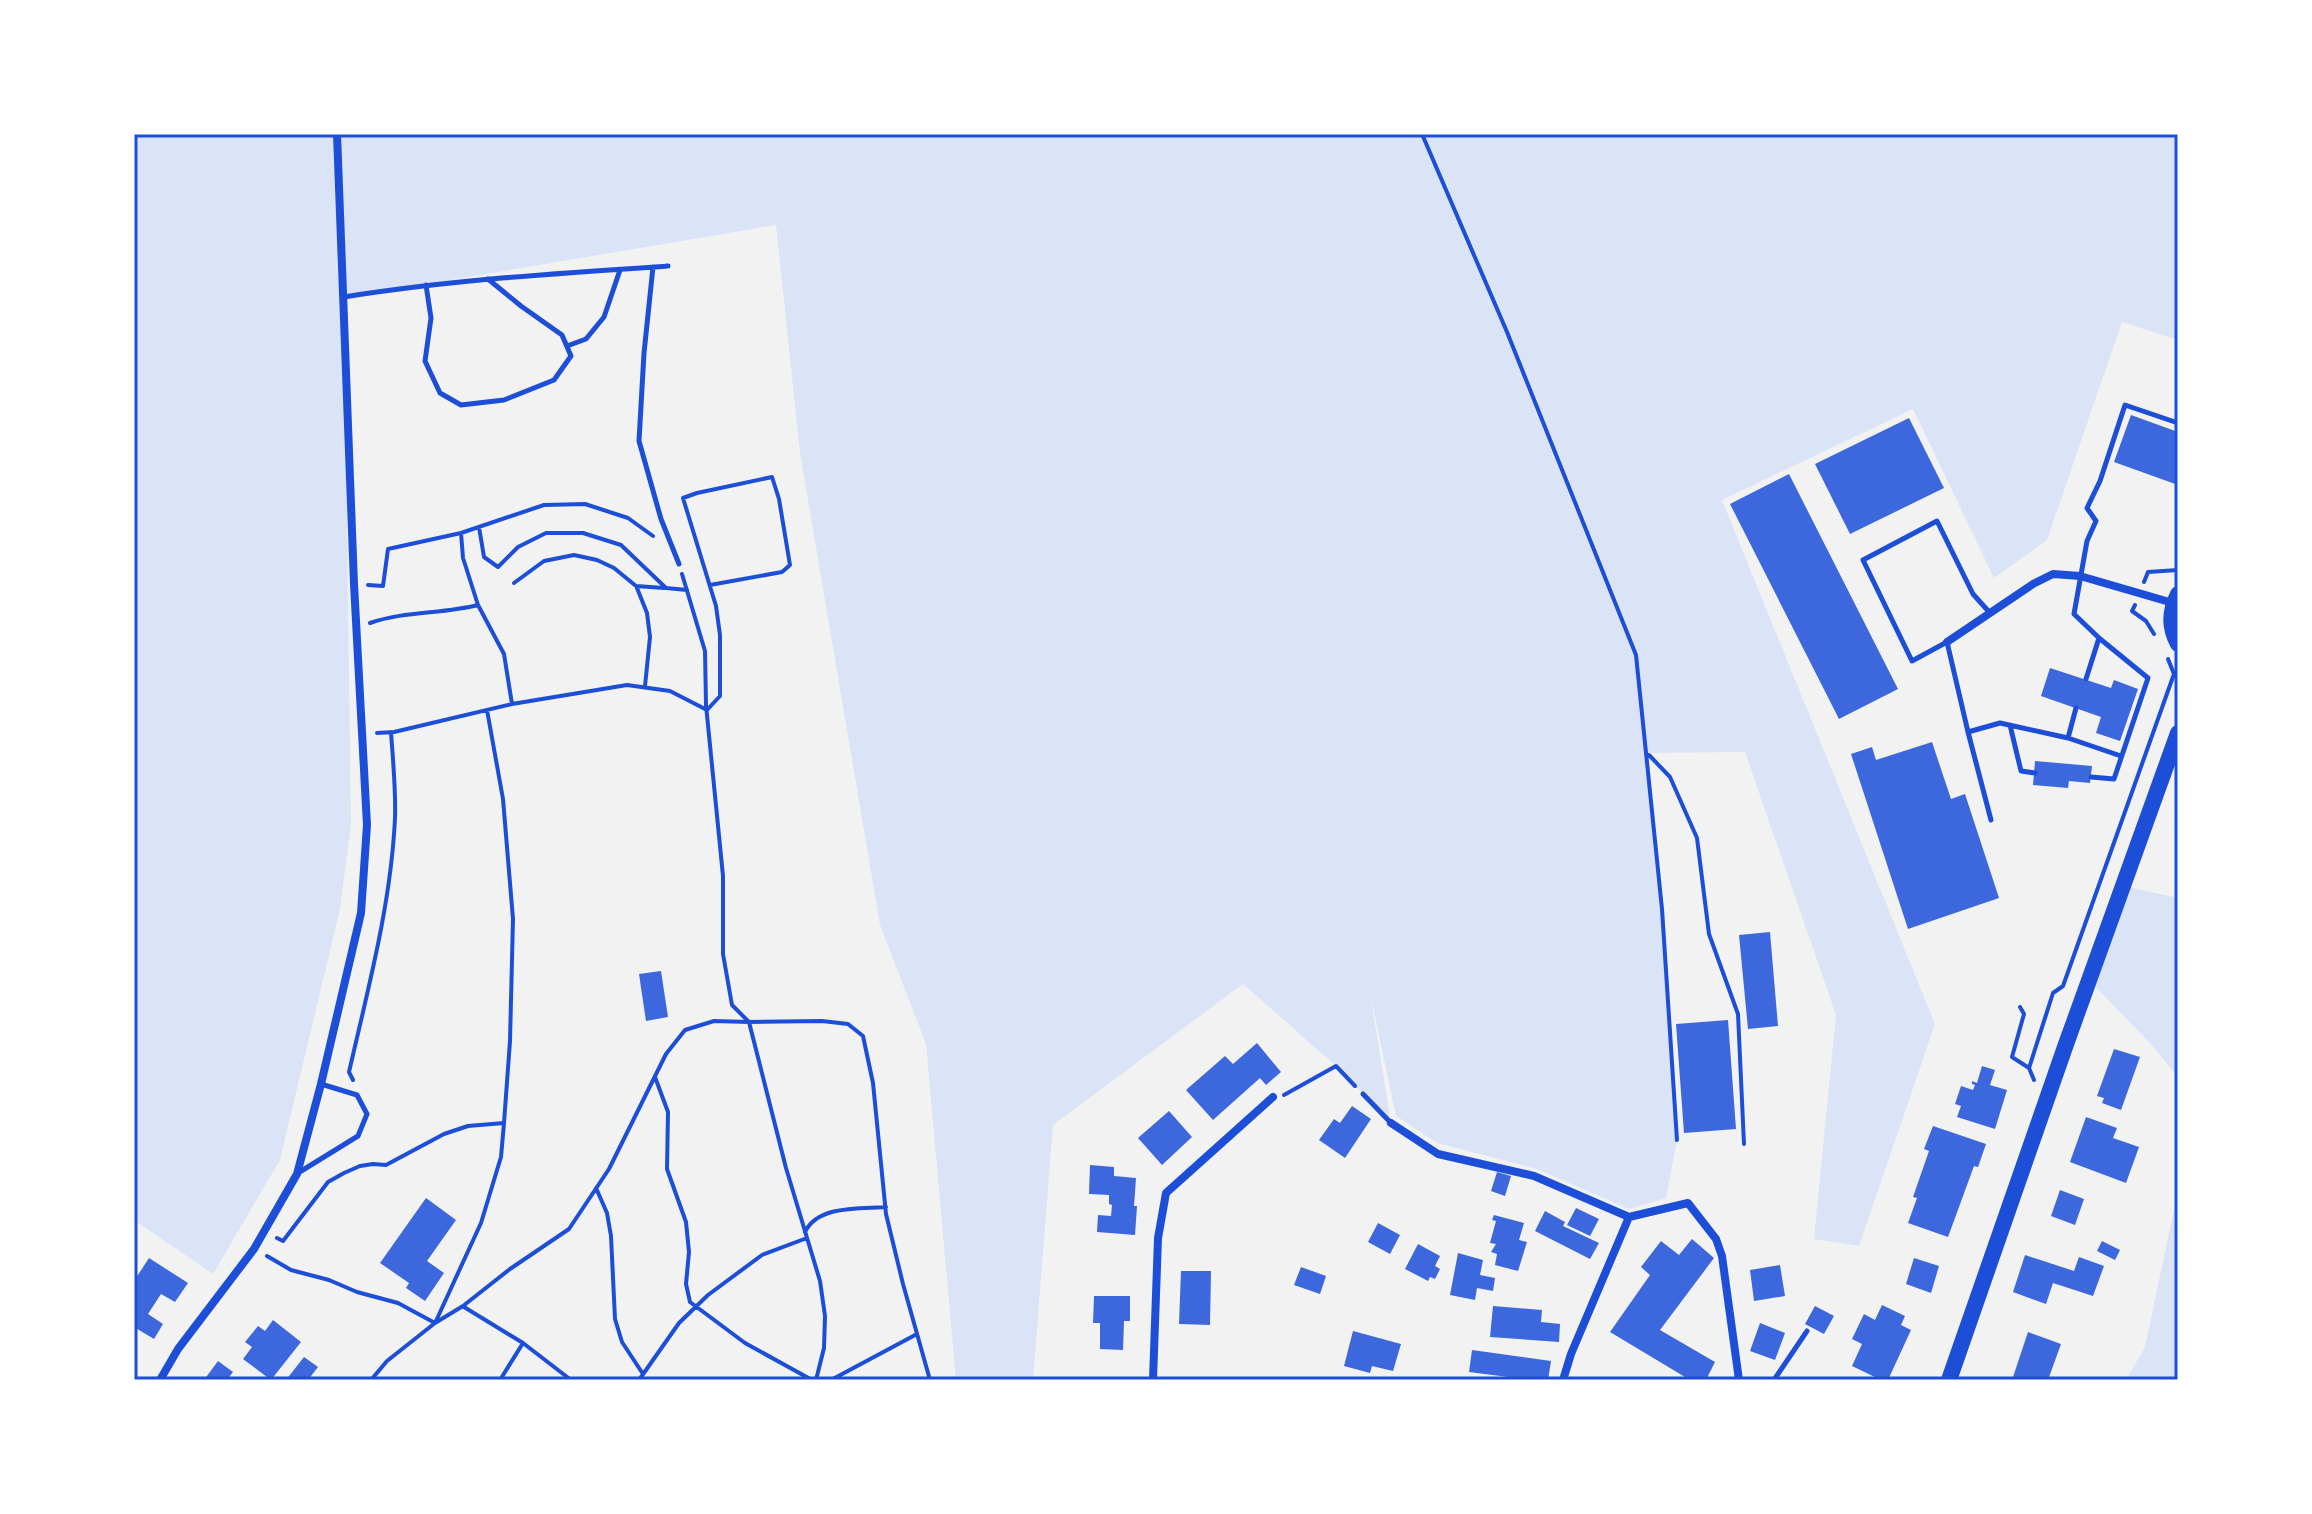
<svg xmlns="http://www.w3.org/2000/svg" width="2312" height="1514" font-family="'Golos Text',sans-serif">
  <rect width="100%" height="100%" fill="#f2f2f2"/>
  <path fill="#dbe4f7" d="M134,134H2178V340L2122,322L2047,540L1994,578L1913,409L1722,500L1935,1024L1859,1246L1814,1239L1836,1015L1745,752L1648,753L1662,909L1677,1140L1666,1198L1629,1209L1534,1168L1437,1143L1396,1116L1370,993L1391,1123L1336,1066L1243,984L1053,1125L1033,1380H956L926,1044L880,925L800,453L776,225L344,298L351,824L340,909L280,1160L213,1274L134,1220Z
    M2124,886L2178,898V1077L2151,1044L2088,979Z
    M2178,1190V1380H2126L2145,1347Z"/>
  <path fill="#3d67dc" d="M2131,415L2178,432V485L2114,462Z
    M1909,418L1944,488L1850,534L1815,464Z
    M1789,474L1898,689L1839,719L1730,504Z
    M2050,668L2111,688L2114,680L2138,689L2120,741L2096,733L2101,717L2041,696Z
    M1932,742L1951,799L1965,794L1999,898L1908,929L1851,754L1872,747L1876,760Z
    M2035,761L2092,766L2090,783L2069,781L2068,788L2033,785Z
    M1770,932L1778,1026L1748,1029L1739,935Z
    M661,971L668,1017L646,1021L639,974Z
    M1728,1020L1736,1129L1684,1133L1676,1024Z
    M1257,1043L1281,1072L1266,1085L1260,1078L1213,1120L1186,1090L1225,1056L1233,1064Z
    M2114,1049L2140,1057L2121,1110L2102,1103L2104,1098L2097,1096Z
    M1982,1066L1995,1070L1990,1085L2007,1090L1995,1129L1957,1117L1961,1106L1955,1104L1961,1086L1973,1090L1975,1085L1972,1084V1081L1977,1083Z
    M1352,1106L1371,1119L1345,1158L1319,1140L1334,1119L1340,1123Z
    M1169,1111L1192,1137L1162,1165L1138,1138Z
    M2086,1117L2117,1128L2113,1138L2139,1147L2126,1183L2070,1162Z
    M1933,1126L1986,1144L1978,1167L1974,1166L1948,1237L1908,1223L1917,1198L1913,1197L1929,1151L1924,1149Z
    M1090,1165L1114,1167V1176L1136,1178L1134,1206H1137L1135,1235L1097,1232L1098,1215L1111,1216L1112,1205L1109,1204V1195L1089,1194Z
    M1497,1172L1511,1176L1505,1196L1491,1191Z
    M2060,1190L2084,1199L2075,1225L2051,1216Z
    M426,1198L456,1220L427,1261L444,1273L425,1301L406,1288L409,1283L380,1263Z
    M1576,1208L1599,1219L1590,1236L1567,1225Z
    M1545,1211L1565,1222L1563,1226L1599,1243L1590,1259L1535,1231Z
    M1494,1215L1524,1223L1519,1240L1527,1242L1518,1271L1495,1265L1497,1254L1491,1252L1496,1244L1490,1243L1496,1221L1492,1220Z
    M1378,1223L1400,1235L1390,1254L1368,1242Z
    M1692,1239L1714,1258L1660,1330L1715,1362L1706,1380H1690L1610,1332L1650,1275L1641,1267L1661,1241L1679,1255Z
    M2102,1241L2120,1250L2115,1260L2097,1251Z
    M1418,1244L1440,1256L1435,1266L1440,1269L1435,1279L1430,1277L1428,1281L1405,1269Z
    M1458,1253L1483,1260L1480,1275L1495,1278L1493,1291L1477,1288L1475,1300L1450,1295Z
    M2025,1255L2074,1271L2079,1257L2104,1266L2093,1296L2053,1283L2046,1304L2013,1292Z
    M149,1258L188,1283L175,1302L161,1294L148,1314L163,1324L154,1339L134,1327V1281Z
    M1914,1258L1939,1266L1931,1293L1906,1284Z
    M1780,1265L1785,1296L1754,1301L1750,1270Z
    M1301,1267L1326,1276L1320,1294L1294,1285Z
    M1181,1271H1211L1210,1325L1179,1324Z
    M1094,1296H1130V1321H1124L1123,1350L1100,1349V1323H1093Z
    M1882,1305L1905,1316L1901,1325L1911,1330L1888,1380H1881L1852,1366L1862,1344L1852,1339L1864,1314L1875,1320Z
    M1493,1306L1542,1310L1541,1322L1560,1324L1559,1342L1490,1337Z
    M1815,1306L1834,1316L1824,1334L1805,1324Z
    M273,1320L301,1342L271,1380L243,1359L252,1347L245,1342L258,1326L265,1331Z
    M1760,1323L1785,1333L1775,1360L1750,1351Z
    M1353,1331L1401,1344L1393,1371L1372,1366L1370,1373L1344,1366Z
    M2028,1332L2061,1344L2048,1380H2012Z
    M1472,1350L1551,1361L1548,1380H1507L1508,1377L1469,1372Z
    M304,1357L318,1367L308,1380H286Z
    M218,1361L233,1372L227,1380H204Z"/>
  <g fill="none" stroke-linecap="round" stroke-linejoin="round">
    <path stroke="#1d4ed8" stroke-width="4" d="M1422,134L1507,332L1636,655L1662,909L1677,1140
      M479,527L484,557L498,567L518,547L546,533H583L621,545L666,588L687,590
      M461,533L463,558L478,605L504,654L512,704
      M2144,582L2148,572L2178,570
      M514,583L544,561L574,555L597,560L614,568L636,586L664,588
      M368,585L383,586L388,549L461,533L544,505L585,504L628,518L653,536
      M637,588L647,613L650,637L645,686
      M2135,605L2132,611L2146,621L2154,634
      M370,623C404,611 443,614 478,605
      M377,733L394,732L512,704L627,685L670,691L707,710L720,696V635L716,606L683,498L697,493L772,477L779,499L790,565L782,572L710,585
      M1649,755L1670,777L1697,838L1709,934L1738,1014L1744,1144
      M2020,1007L2024,1014L2012,1057L2029,1068
      M655,1077L668,1112L667,1169L686,1222L689,1252L686,1284L690,1302L745,1343L812,1380
      M353,1080L349,1072C368,989 391,904 395,818C396,790 393,761 391,732
      M2034,1080L2029,1068L2053,993L2063,986L2174,674L2168,659
      M1284,1095L1336,1066L1355,1086
      M596,1188L607,1213L611,1236L615,1319L622,1342L643,1374
      M805,1232C818,1205 859,1209 886,1207
      M277,1238L283,1241L328,1182L344,1173L360,1166L373,1164L386,1165L444,1134L468,1126L504,1123
      M267,1256L291,1270L329,1280L357,1292L398,1303L435,1323
      M464,1307L523,1343L571,1380
      M436,1321L481,1223L501,1157L504,1123L510,1041L513,919L503,799L487,710
      M371,1380L387,1361L435,1323L463,1306L510,1269L569,1229L609,1169L666,1054L685,1030L714,1021L749,1022L732,1005L723,954V876L706,705L705,651L682,574
      M500,1380L523,1343
      M639,1380L679,1323L708,1295L762,1255L807,1238
      M816,1380L824,1348L825,1316L820,1281L786,1168L749,1022L822,1021L848,1024L863,1036L873,1083L886,1214L903,1284L930,1380
      M831,1380L917,1334"/>
    <path stroke="#1d4ed8" stroke-width="5" d="M653,267L644,353L639,441L661,519L679,564
      M426,285L431,318L425,361L440,393L461,405L504,400L554,380L571,356L562,335L521,306L488,279
      M344,297C451,280 560,273 668,266
      M567,346L586,339L604,317L620,270
      M1990,613L1973,594L1937,521L1863,560L1912,661L1947,642L1968,732L2000,723L2068,738L2076,708
      M2086,679L2099,638L2074,614L2087,541L2096,521L2087,508L2100,481L2125,405L2178,423
      M2010,725L2021,771L2035,773
      M1968,732L1991,820
      M2068,738L2121,756
      M2091,777L2114,779L2148,678L2099,638
      M1363,1094L1391,1123
      M298,1173L358,1136L367,1114L357,1095L321,1084
      M1774,1380L1807,1331"/>
    <path stroke="#1d4ed8" stroke-width="8" d="M1947,642L2033,584L2053,574L2080,576L2173,603
      M1391,1123L1438,1154L1534,1176L1629,1217
      M160,1380L178,1349L254,1249L297,1174L321,1084L361,913L367,825L354,584L337,134
      M1153,1380L1158,1238L1166,1193L1273,1097
      M1563,1380L1571,1354L1629,1217L1688,1203L1716,1239L1722,1256L1739,1380"/>
    <path stroke="#1d4ed8" stroke-width="16" d="M2178,594C2169,612 2169,627 2178,644
      M1949,1380L2065,1047L2178,733"/>
  </g>
  <rect width="2312" height="1514" fill="none" stroke="#ffffff" stroke-width="272"/>
  <rect x="136" y="136" width="2040" height="1242" fill="none" stroke="#1d4ed8" stroke-width="3"/>
</svg>
